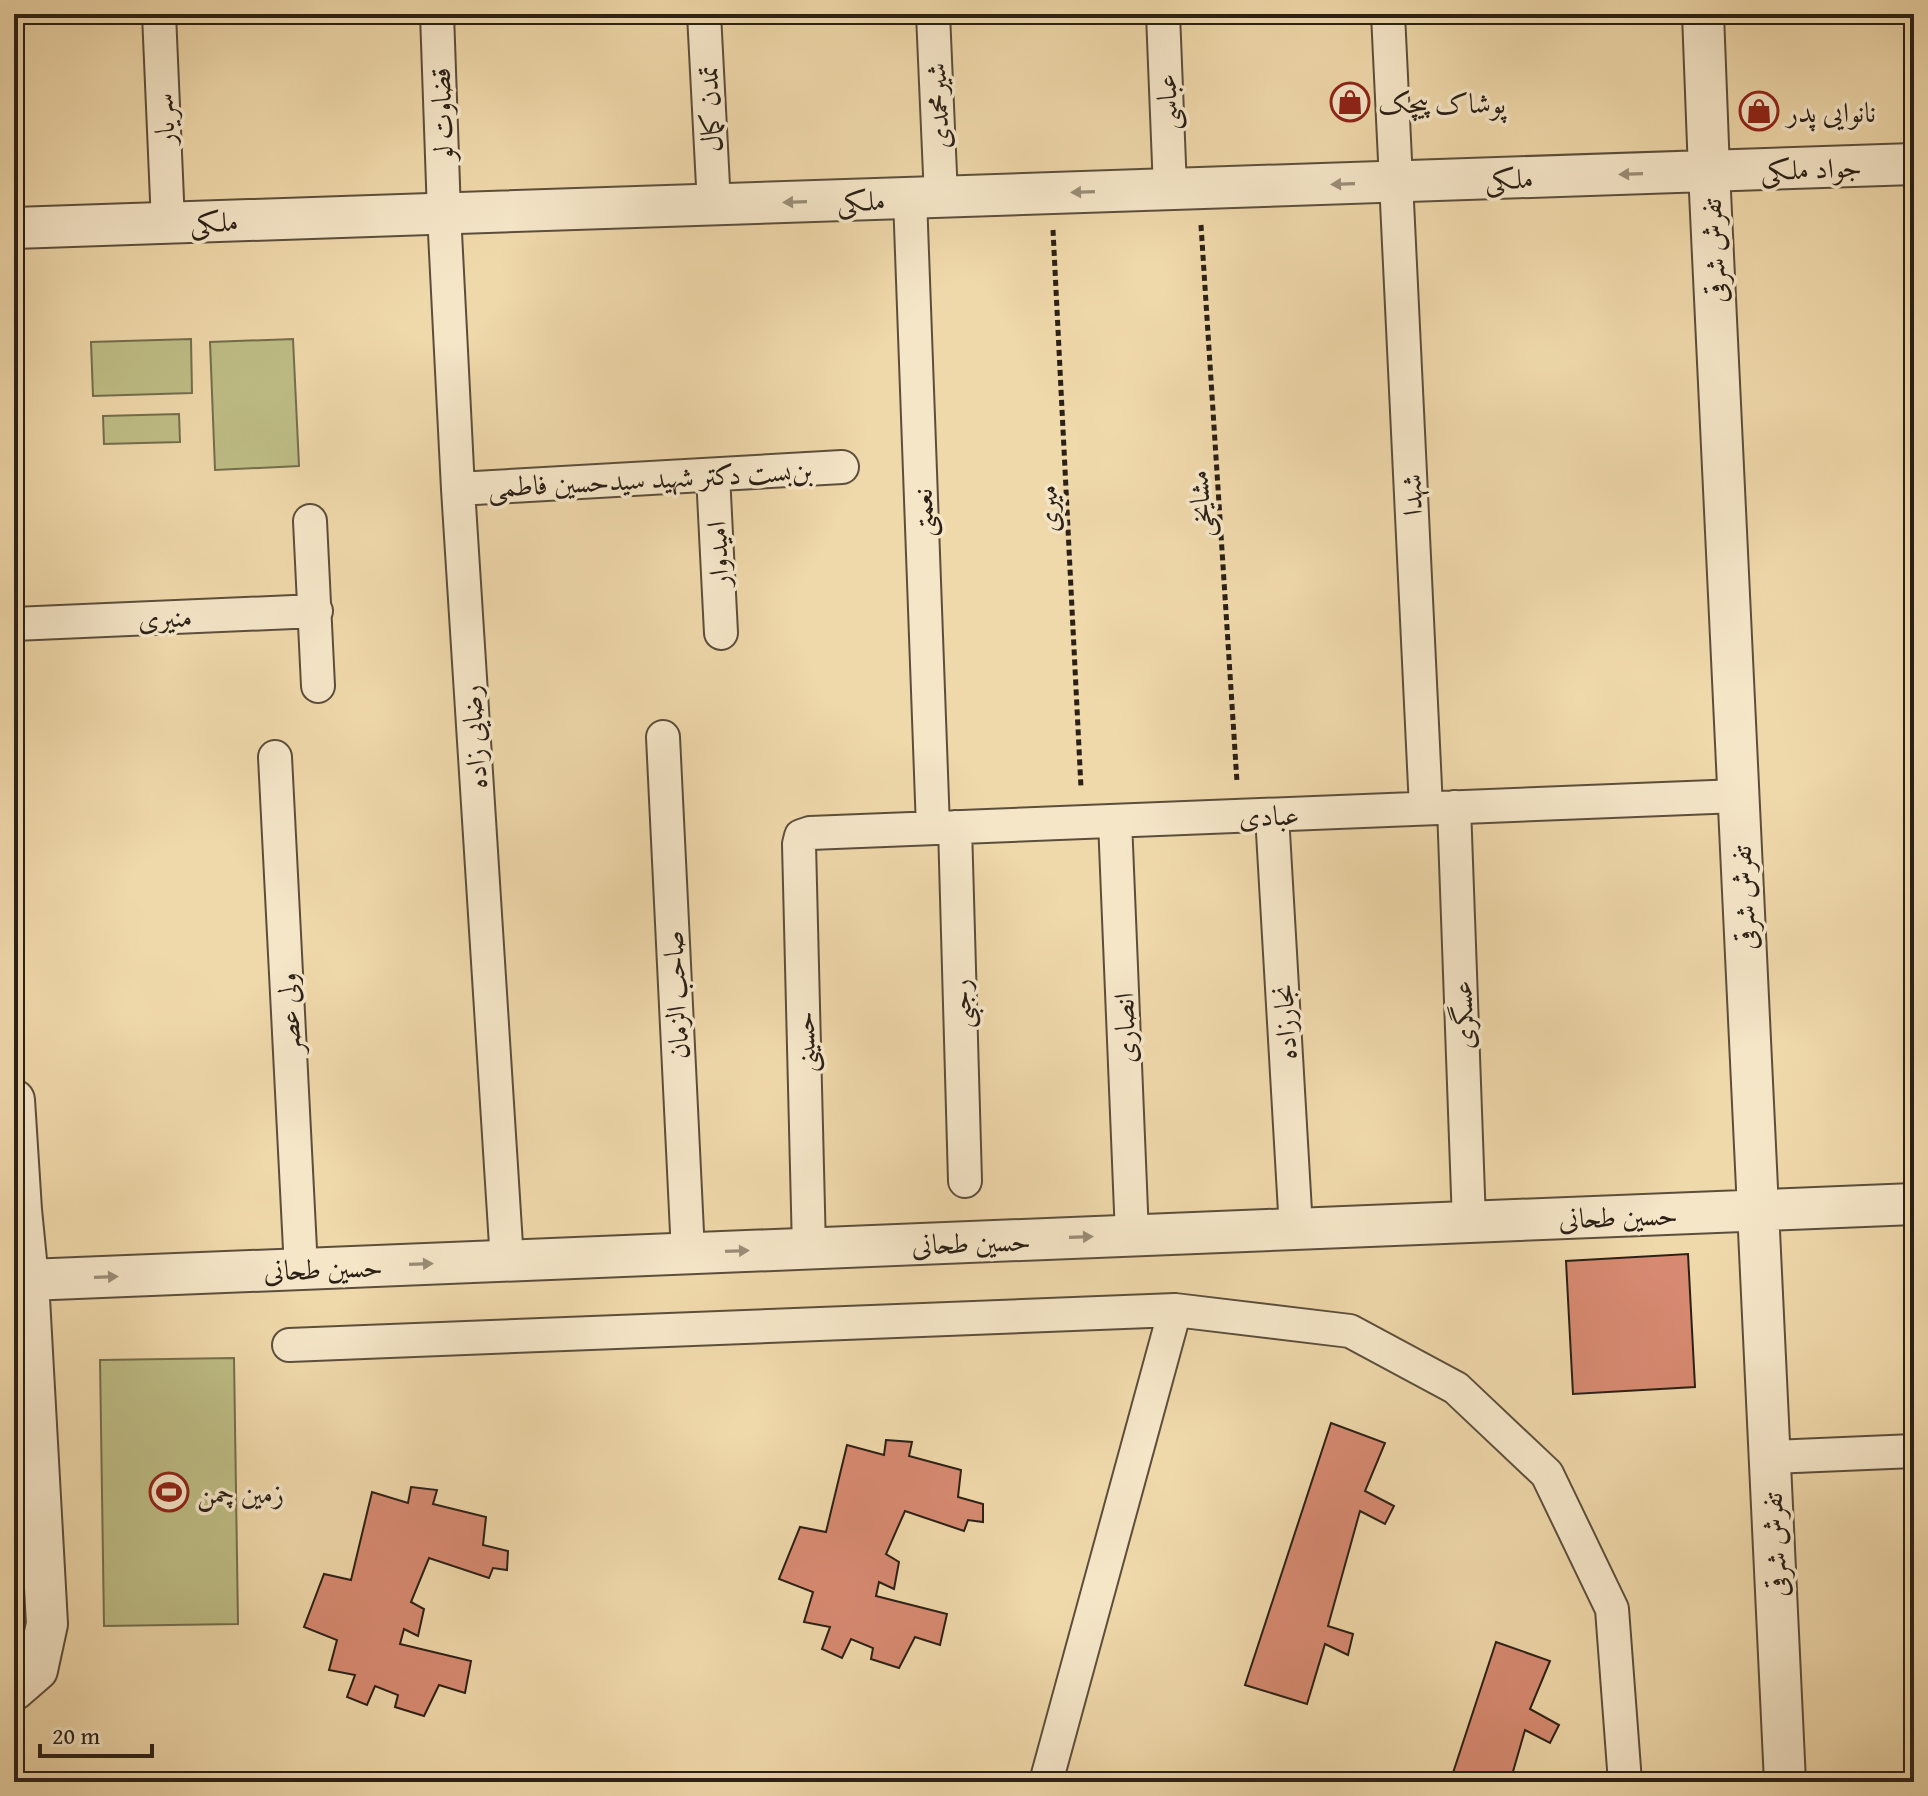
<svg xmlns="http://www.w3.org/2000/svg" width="1928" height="1796" font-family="'Gentium Book Plus',Amiri,serif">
  <rect width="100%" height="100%" fill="#efd8aa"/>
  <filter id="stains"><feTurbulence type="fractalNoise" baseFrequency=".0025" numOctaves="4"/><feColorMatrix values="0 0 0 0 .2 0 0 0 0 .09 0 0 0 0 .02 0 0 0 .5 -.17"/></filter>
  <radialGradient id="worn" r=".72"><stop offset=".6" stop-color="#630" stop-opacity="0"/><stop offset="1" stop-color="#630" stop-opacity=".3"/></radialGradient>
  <path fill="#bebd85" stroke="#746e4e" stroke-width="2" d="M191,339L192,393L93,396L91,342Z
    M293,339L299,466L215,470L210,342Z
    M179,414L180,442L104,444L103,416Z
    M234,1358L238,1624L104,1626L100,1360Z"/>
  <path fill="#d78a71" stroke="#2b2017" stroke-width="2" d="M1688,1254L1695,1387L1573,1394L1566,1261Z
    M1331,1423L1385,1443L1365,1491L1394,1506L1385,1524L1360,1511L1328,1626L1353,1634L1348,1655L1325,1644L1307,1704L1245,1685Z
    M886,1440L912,1442L909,1456L961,1470L958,1497L983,1504V1522L968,1520L964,1531L905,1511L886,1554L899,1562L894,1589L879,1582L876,1596L947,1614L940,1645L915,1637L899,1668L871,1659L873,1648L851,1639L842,1658L822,1649L830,1627L804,1622L813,1592L779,1579L800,1527L826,1532L847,1445L884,1455Z
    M411,1487L437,1490L433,1504L486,1517L483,1545L508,1551L507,1570L493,1568L489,1578L429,1558L411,1602L424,1609L418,1636L404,1629L400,1644L471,1661L465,1693L439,1685L424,1716L395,1707L398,1695L375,1686L367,1705L347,1697L355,1675L329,1670L337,1640L304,1627L324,1574L351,1580L372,1492L408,1503Z
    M1496,1642L1550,1661L1530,1709L1559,1725L1550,1743L1525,1730L1510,1782H1450Z"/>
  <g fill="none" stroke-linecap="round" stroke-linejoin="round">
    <defs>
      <path id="minor" d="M159,14L168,223
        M437,14L444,213L458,489L507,1261
        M704,14L714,205
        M933,14L941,197
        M1163,14L1170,189
        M1388,14L1426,808
        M910,198L933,828
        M713,475L721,633
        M458,489L842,467
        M310,521L318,686
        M14,624L316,611
        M663,737L688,1253
        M275,757L301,1269
        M1454,807L1469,1222
        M1272,815L1296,1229
        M1115,821L1132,1235
        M955,827L965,1181
        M809,1249L799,844L801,836L810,833L1738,796
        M289,1345L1175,1310L1350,1331L1456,1388L1547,1474L1612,1609L1625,1782
        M1770,1457L1914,1451
        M1046,1782L1175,1310"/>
      <path id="tertiary" d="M1703,14L1709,171L1785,1782
        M14,228L1914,164
        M14,1100L21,1210L28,1280L47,1624L37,1670L14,1690
        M28,1280L1914,1204"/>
    </defs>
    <use href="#minor" stroke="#5c4e3c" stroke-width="36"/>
    <use href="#tertiary" stroke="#5c4e3c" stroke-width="44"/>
    <path stroke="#2b2017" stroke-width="5" stroke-dasharray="6 4" stroke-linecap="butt" d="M1201,225L1237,782
      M1053,230L1081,788"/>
    <use href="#minor" stroke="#f5e6c8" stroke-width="32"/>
    <use href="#tertiary" stroke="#f5e6c8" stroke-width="40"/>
  </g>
  <defs><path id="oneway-solid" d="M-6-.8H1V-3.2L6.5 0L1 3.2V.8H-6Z" transform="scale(2)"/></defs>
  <g fill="#9a8d78">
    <use href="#oneway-solid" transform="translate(1631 174) rotate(178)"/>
    <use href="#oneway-solid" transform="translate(1343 184) rotate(178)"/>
    <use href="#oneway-solid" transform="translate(1083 192) rotate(178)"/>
    <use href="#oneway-solid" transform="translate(795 202) rotate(178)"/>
    <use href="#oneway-solid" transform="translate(1081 1237) rotate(-2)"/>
    <use href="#oneway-solid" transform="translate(737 1251) rotate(-2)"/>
    <use href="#oneway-solid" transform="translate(421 1264) rotate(-2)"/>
    <use href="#oneway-solid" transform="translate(106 1277) rotate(-2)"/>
  </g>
  <defs>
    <symbol id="shop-ring" viewBox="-11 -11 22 22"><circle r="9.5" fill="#f5e6c8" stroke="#8f2418" stroke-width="1.5"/><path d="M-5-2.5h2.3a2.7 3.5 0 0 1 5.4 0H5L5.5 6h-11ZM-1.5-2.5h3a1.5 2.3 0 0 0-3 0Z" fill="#8f2418"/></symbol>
    <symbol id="stadium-ring" viewBox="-11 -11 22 22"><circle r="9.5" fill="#f5e6c8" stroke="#8f2418" stroke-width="1.5"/><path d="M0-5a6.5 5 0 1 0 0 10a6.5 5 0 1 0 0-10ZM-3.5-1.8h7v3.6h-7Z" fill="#8f2418"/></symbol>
  </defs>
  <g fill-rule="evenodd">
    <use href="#shop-ring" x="1328" y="80" width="44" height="44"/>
    <use href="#shop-ring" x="1737" y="89" width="44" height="44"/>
    <use href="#stadium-ring" x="147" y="1470" width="44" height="44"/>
  </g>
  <g text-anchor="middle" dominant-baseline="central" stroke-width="7" stroke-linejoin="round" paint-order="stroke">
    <g font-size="28" fill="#2b2017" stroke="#f5e6c8">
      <text transform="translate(1166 102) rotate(-92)">عباسی</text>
      <text transform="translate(937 106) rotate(-93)">شیرمحمدی</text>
      <text transform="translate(709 109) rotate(-93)">تمدن کمال</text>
      <text transform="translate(441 114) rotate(-92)">قضاوت لو</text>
      <text transform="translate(163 119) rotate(-93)">سریار</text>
      <text transform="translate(1811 168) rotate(-2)">جواد ملکی</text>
      <text transform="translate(1509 178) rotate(-2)">ملکی</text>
      <text transform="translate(861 200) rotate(-2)">ملکی</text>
      <text transform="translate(214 221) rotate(-2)">ملکی</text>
      <text transform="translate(1713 251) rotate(-93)">تفرش شرقی</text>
      <text transform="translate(650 478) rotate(-3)">بن‌بست دکتر شهید سیدحسین فاطمی</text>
      <text transform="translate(1411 495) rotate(-93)">شهدا</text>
      <text transform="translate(1199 504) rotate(-94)">مشایخی</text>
      <text transform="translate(1047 509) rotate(-93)">میری</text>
      <text transform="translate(922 513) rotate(-92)">نعمتی</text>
      <text transform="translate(717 554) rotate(-93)">امیدوار</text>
      <text transform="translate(165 617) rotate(-3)">منیری</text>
      <text transform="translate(473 737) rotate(-94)">رضایی زاده</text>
      <text transform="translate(1269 815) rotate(-2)">عبادی</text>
      <text transform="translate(1743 898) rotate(-93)">تفرش شرقی</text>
      <text transform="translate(675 995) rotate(-93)">صاحب الزمان</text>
      <text transform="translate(960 1004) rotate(-92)">رجبی</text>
      <text transform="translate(288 1013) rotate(-93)">ولی عصر</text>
      <text transform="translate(1462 1015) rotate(-92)">عسگری</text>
      <text transform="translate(1284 1022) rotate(-93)">نجارزاده</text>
      <text transform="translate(1124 1028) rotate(-92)">انصاری</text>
      <text transform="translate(804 1042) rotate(-91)">حسینی</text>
      <text transform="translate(1618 1216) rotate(-2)">حسین طحانی</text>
      <text transform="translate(971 1242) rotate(-2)">حسین طحانی</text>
      <text transform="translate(323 1268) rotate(-2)">حسین طحانی</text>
      <text transform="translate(1774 1545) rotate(-93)">تفرش شرقی</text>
    </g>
    <g font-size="28" fill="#2b2017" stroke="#f5e6c8" text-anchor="start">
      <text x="1378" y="102">پوشاک پیچک</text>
      <text x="1787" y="111">نانوایی پدر</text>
      <text x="197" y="1492">زمین چمن</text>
    </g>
  </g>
  <rect width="1928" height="1796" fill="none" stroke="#efd8aa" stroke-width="48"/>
  <rect x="16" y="16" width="1896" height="1764" fill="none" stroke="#2b2017" stroke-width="4"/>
  <rect x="24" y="24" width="1880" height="1748" fill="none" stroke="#2b2017" stroke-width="2"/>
  <path d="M40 1744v12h112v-12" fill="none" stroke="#2b2017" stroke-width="4"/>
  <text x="52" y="1744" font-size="24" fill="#2b2017" stroke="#f5e6c8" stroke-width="6" paint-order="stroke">20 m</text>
  <rect width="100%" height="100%" filter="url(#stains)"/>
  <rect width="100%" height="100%" fill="url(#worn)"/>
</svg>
